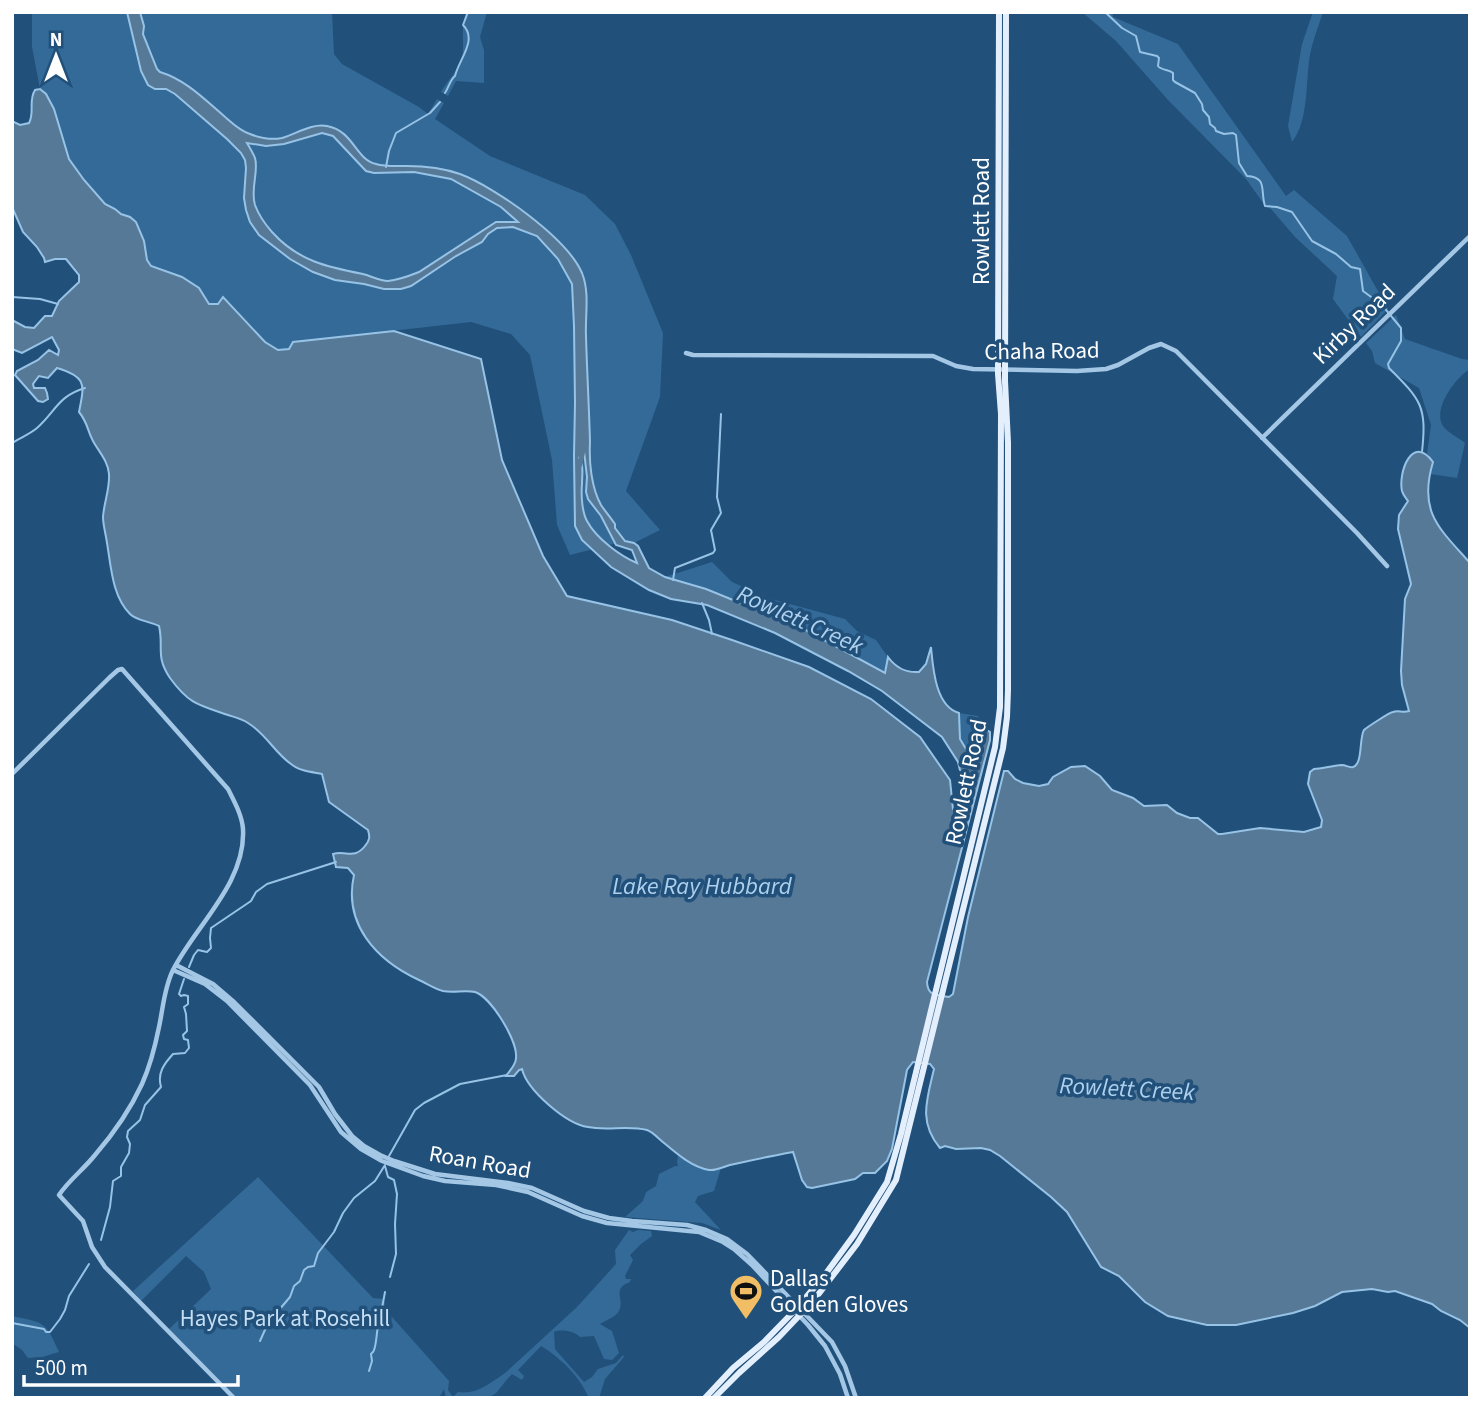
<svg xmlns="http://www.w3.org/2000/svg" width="1482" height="1410" font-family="'Source Sans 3',sans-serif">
  <rect width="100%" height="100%" fill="#21507a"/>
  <path fill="#346a98" d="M32,12H332L334,54L342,64L419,107L428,114L437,99L444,103L435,119L490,156L585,195L615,224L631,255L663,333L660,397L626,491L660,530L634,543L625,541L570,555L557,525L552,460L530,355L511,334L471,322L293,342L289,349L278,350L265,342L224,298L218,304H209L182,277L151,266L147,260L144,241L130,217C124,215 110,207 105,204C99,199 70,162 68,155C60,134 58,104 40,89L32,47Z
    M466,12H487L480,37L484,50V83L456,81L448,96L441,92C447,81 459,70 462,58C465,42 460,30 466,12Z
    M1082,12H1112L1113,17L1178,44L1286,196L1294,190L1347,236L1388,309L1361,337L1333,299L1337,276L1295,237L1271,209L1266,207L1246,179L1168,100L1116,41Z
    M1313,12H1323C1318,28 1311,45 1309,61C1306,86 1308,122 1292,142L1288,126L1302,44Z
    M1396,315L1405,339L1462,359L1470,360V369C1456,377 1432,409 1443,426C1447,432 1459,438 1465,443L1457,478L1430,474L1433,462L1427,454L1431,425L1419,388L1375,363L1372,351L1366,343Z
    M712,562L732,582L768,598L845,619L857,631L876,640L888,657L886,673L804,629L665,577Z
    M959,713L978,716L987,730L973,759L960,739Z
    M678,1155C692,1163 705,1172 721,1168L714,1191L698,1196L695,1202L721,1230L702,1223L625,1217L643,1201L646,1192L656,1186L659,1174L675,1166H678L677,1162Z
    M258,1177L373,1298L383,1299L385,1303L384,1308L449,1381L448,1390L453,1397L458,1392C477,1395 490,1383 505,1373L577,1307L616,1264L615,1250L629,1230L633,1232L638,1230L651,1231L652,1236L641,1244L630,1255L633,1260L625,1276L626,1279H631L630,1282C611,1289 625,1299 619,1311C616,1317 606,1320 600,1324L612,1331L619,1353L612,1360L604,1359L594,1336L580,1337C574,1331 562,1329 554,1332L555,1349L584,1382L592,1377L598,1369L616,1363L623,1355L624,1357L605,1379L599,1398H589C580,1377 561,1358 541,1346L518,1370L524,1376L522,1380L512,1374C506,1380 502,1386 497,1392C487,1402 460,1398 446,1398L444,1389L439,1398H237L169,1329L211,1289L204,1272L186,1256L141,1301L133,1291Z
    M12,1316C45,1323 45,1321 59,1352L42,1357L28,1358L22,1350L12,1343Z"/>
  <path fill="#577998" stroke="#97c3e6" stroke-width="2" fill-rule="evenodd" d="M127,12H140L144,26L143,34L157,69L160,72C186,80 204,99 224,116C232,123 240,131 250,134C260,138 272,140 282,138C296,134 312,123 327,126C354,131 355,159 376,164C386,167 397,166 407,166C425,166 443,168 460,174C495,187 567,238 582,273C590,293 585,315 586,336C587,371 589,406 590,442C589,461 591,487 601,505C605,511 610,517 615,524V528L625,541L634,543L638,546L649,568L665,577L706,589L804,629L885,673L888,657C896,668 906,673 919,672L926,664L931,647C933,667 935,706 959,713L960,739L972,759L987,730L990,732V740L927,982C928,997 936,994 949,997L953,994L968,917L1004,771H1008L1015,779L1023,783L1039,786L1048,784L1053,777L1071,767L1085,766L1100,776L1112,790L1133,798L1144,806L1167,805L1177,813L1190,818H1198L1218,834H1222L1260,828L1304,832L1321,827L1322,820L1308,784L1310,772L1314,769C1323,768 1332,766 1342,765C1346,765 1349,768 1353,767C1363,764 1359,738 1364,730C1366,728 1390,712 1393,712C1398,710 1403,713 1409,711L1402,685L1401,671L1405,599L1411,584L1398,529L1399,515L1408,501C1406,498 1403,495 1402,491C1398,473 1412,433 1433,462C1418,512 1439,528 1470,563V1328L1460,1320L1441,1311L1432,1304L1395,1291L1388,1292L1372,1289L1342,1292L1315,1306L1293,1313L1236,1325H1207L1168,1316L1145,1302L1119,1276L1101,1267L1067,1212L1051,1197L1000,1156L990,1150L981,1148L956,1149L945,1146L940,1148C918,1122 927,1099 934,1069L930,1064L913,1062L907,1070L892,1149L887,1161L875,1173H863L855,1179L812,1188L807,1187L802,1180L793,1152C772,1156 751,1160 730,1165C723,1167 716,1171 709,1170C692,1167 677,1154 664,1143C659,1139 653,1132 647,1130C628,1125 607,1131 588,1127C566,1124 527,1090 522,1069L519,1070L514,1076H506C510,1070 516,1065 516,1058C518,1041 491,997 475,992C465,990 453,993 443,991C435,989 426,983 419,980C376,960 343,924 354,875L348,868L336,867L333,854C346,850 354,860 365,846C370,840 370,837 368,830L329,802L322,774C312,772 299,771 291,764C275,753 266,734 248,723C242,719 234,717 228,715C198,705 189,704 170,678C155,656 164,647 159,626C149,621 137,621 130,614C112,596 111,566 107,543C106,535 103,525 103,517C104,502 110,489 109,474C108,461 99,452 93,441C87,430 88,423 79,412C84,386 88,377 57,368L48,378L39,376L33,384L34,388H45L47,393L48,399L43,402L38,401L15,375L17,371L38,360L49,350L58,355L59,350L52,337L22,353L12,349V320L25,327L34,328L45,316H52L59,301L79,282V275L66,259H55L45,262L44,258L37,247L23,232L12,207V121L20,125L29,123C35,112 28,101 35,90L40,89L46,94L54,109L69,159L84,180L105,204L115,209L121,214L130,217L136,222L144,241L147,260L151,266L182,277L199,288L209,304H218L223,297L265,342L278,350L289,349L293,342L394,331L481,359L502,460L543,556L567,596L672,620L732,640L809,667L871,699L920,737L950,780L954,819L961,807L964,787L958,762L942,737L882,691L848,671L775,633L707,605L671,599L649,590L611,567L582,540L575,526L574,456L575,403L574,326L572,284L558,259L537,236L513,227L497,228L488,234L482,242L456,256L411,286L401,289H384L364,284L335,280L313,272L290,259L259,235L250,222L246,210L244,198L246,168L245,160L241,153L227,139L175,94L166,89H155L148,85L141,71ZM322,133L333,136L366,171L374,173L414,172L451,179L501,207L518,222H496L419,272C409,276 399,280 388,281C380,281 371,276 363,274C327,267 298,261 272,232C265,224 259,216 255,205C250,189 259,172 255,158C253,153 250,148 247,143L266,146L284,144ZM584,451L587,477L586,492L588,499L601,516L616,545L632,550L637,563C620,556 596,538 587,521C582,512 581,495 582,484C582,475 584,465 579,458Z"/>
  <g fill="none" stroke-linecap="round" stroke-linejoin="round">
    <path stroke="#97c3e6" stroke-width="2" d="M1105,12L1122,28L1136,36L1140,52L1157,56L1159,58L1158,66C1162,71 1169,69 1173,73V80L1175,82L1195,93L1202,104L1203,110L1209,117L1210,124L1215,128L1216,131L1224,134L1233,133L1236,135L1239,163L1247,176C1268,177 1260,191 1265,206L1277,207L1292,212L1312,241L1336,254L1351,267L1360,269L1363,291L1382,305L1401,328V341L1388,364L1389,368C1421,400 1427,406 1422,452
      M445,93C449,87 450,80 455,76C459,59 478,40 463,25L468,12
      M386,167L389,151L396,133L430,113L440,102
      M12,297L40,299L58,304
      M12,443C20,438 30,434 37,428C56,411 58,396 85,388
      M673,580L675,568L713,553L715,550L711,530L721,513L717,497L721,414
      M702,603L709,620L712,634
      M189,967L194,955L198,950L207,952L211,948L210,938L211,928L251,901L256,892L267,884L336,862
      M389,1156L415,1110L424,1103L460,1084L507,1075
      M385,1166L388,1177L394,1180L397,1194L395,1224L396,1254L390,1277
      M101,1240L110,1207L113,1181L121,1176V1167L129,1153L130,1144L127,1137L128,1131L140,1120L145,1105L161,1087C157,1073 164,1064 173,1054L185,1053L189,1048L188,1040L184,1039L183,1035L187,1031L186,1014L184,1007L188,1004V996L184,995L181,996L179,994L184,979
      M12,1323L44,1329L46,1332H50L60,1319L65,1310L69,1296L89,1264
      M260,1341L268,1323L290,1297L294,1286L300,1281L304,1270L308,1267L314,1266L318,1253L334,1232L343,1213L354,1198L375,1181L385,1165
      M369,1371L372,1361L371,1354C372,1353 374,1351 374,1350C376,1346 379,1318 378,1313L382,1308L385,1292"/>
    <path stroke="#577998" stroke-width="5" d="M579,467L584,446"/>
    <path stroke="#a3c7e5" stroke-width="4.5" d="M686,353L693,355L933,356L956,366L973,369L1077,371L1106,369L1118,365L1149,348L1161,344L1176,351L1194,369L1357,533L1387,566
      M1262,438L1470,236
      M12,774L109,678L118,670L122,669L228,789C234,801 242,815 243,829C246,883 196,925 173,970C164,988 163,1009 159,1027C155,1047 150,1066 142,1084C130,1110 114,1133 95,1155C84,1169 69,1180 59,1195L83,1221L92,1247L105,1267L234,1398
      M176,965L213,984L234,1002L319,1087L335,1114L352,1136L364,1146L380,1155L394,1161L435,1174L508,1183L532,1188L584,1211L609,1218L632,1221L687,1225L706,1230L727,1239L747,1254L832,1342L845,1366L856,1398
      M173,970L205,984L227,1001L310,1085L341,1132L361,1149L382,1161L423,1176L445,1181L496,1185L528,1192L582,1216L607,1223L699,1232L723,1242L734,1249L752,1265L808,1325L825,1346L840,1374L848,1398"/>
    <path stroke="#e4effd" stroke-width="6" d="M705,1398L733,1368L764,1342L798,1307L827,1272L854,1235L887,1182L901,1134L995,747L1000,707L1001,414L998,374L999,12
      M714,1398L739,1373L779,1337L814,1300L857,1244L896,1180L1003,748L1007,717L1008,690V443L1005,381L1006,12"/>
  </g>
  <defs>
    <symbol id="stadium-pin" viewBox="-11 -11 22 30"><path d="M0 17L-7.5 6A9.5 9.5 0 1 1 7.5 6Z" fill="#f1bd65" stroke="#21507a"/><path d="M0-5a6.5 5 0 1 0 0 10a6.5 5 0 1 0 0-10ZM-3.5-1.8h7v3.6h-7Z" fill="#111"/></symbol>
  </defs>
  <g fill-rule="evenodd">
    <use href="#stadium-pin" x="727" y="1272" width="38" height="52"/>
  </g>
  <g text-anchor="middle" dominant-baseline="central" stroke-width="7" stroke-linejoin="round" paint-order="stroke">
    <g font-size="23" fill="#fff" stroke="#21507a">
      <text transform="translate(981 221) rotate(-90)">Rowlett Road</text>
      <text transform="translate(1354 324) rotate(-44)">Kirby Road</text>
      <text transform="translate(1042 351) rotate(-1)">Chaha Road</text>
      <text transform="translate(966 782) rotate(-78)">Rowlett Road</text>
      <text transform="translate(480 1162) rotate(10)">Roan Road</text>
    </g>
    <g font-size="23" fill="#fff" stroke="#21507a" text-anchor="start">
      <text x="770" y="1278">Dallas<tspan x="770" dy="26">Golden Gloves</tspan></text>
    </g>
    <g font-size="23" fill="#c6dff4" stroke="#21507a">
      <text x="285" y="1318">Hayes Park at Rosehill</text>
    </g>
    <g font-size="24" font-style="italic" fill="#aed0ed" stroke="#21507a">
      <text transform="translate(800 620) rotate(24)">Rowlett Creek</text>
      <text x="702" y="886">Lake Ray Hubbard</text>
      <text transform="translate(1127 1089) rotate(3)">Rowlett Creek</text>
    </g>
  </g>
  <rect width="1482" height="1410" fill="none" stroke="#ffffff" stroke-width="28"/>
  <g transform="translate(56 56)" stroke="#21507a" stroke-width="5" paint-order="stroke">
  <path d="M0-5L12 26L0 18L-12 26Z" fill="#ffffff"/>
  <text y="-10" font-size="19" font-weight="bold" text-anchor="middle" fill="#ffffff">N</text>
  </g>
  <path d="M24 1375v10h214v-10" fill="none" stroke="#ffffff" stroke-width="3.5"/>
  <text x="35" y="1375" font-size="21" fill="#ffffff" stroke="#21507a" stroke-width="5" paint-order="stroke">500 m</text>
</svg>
